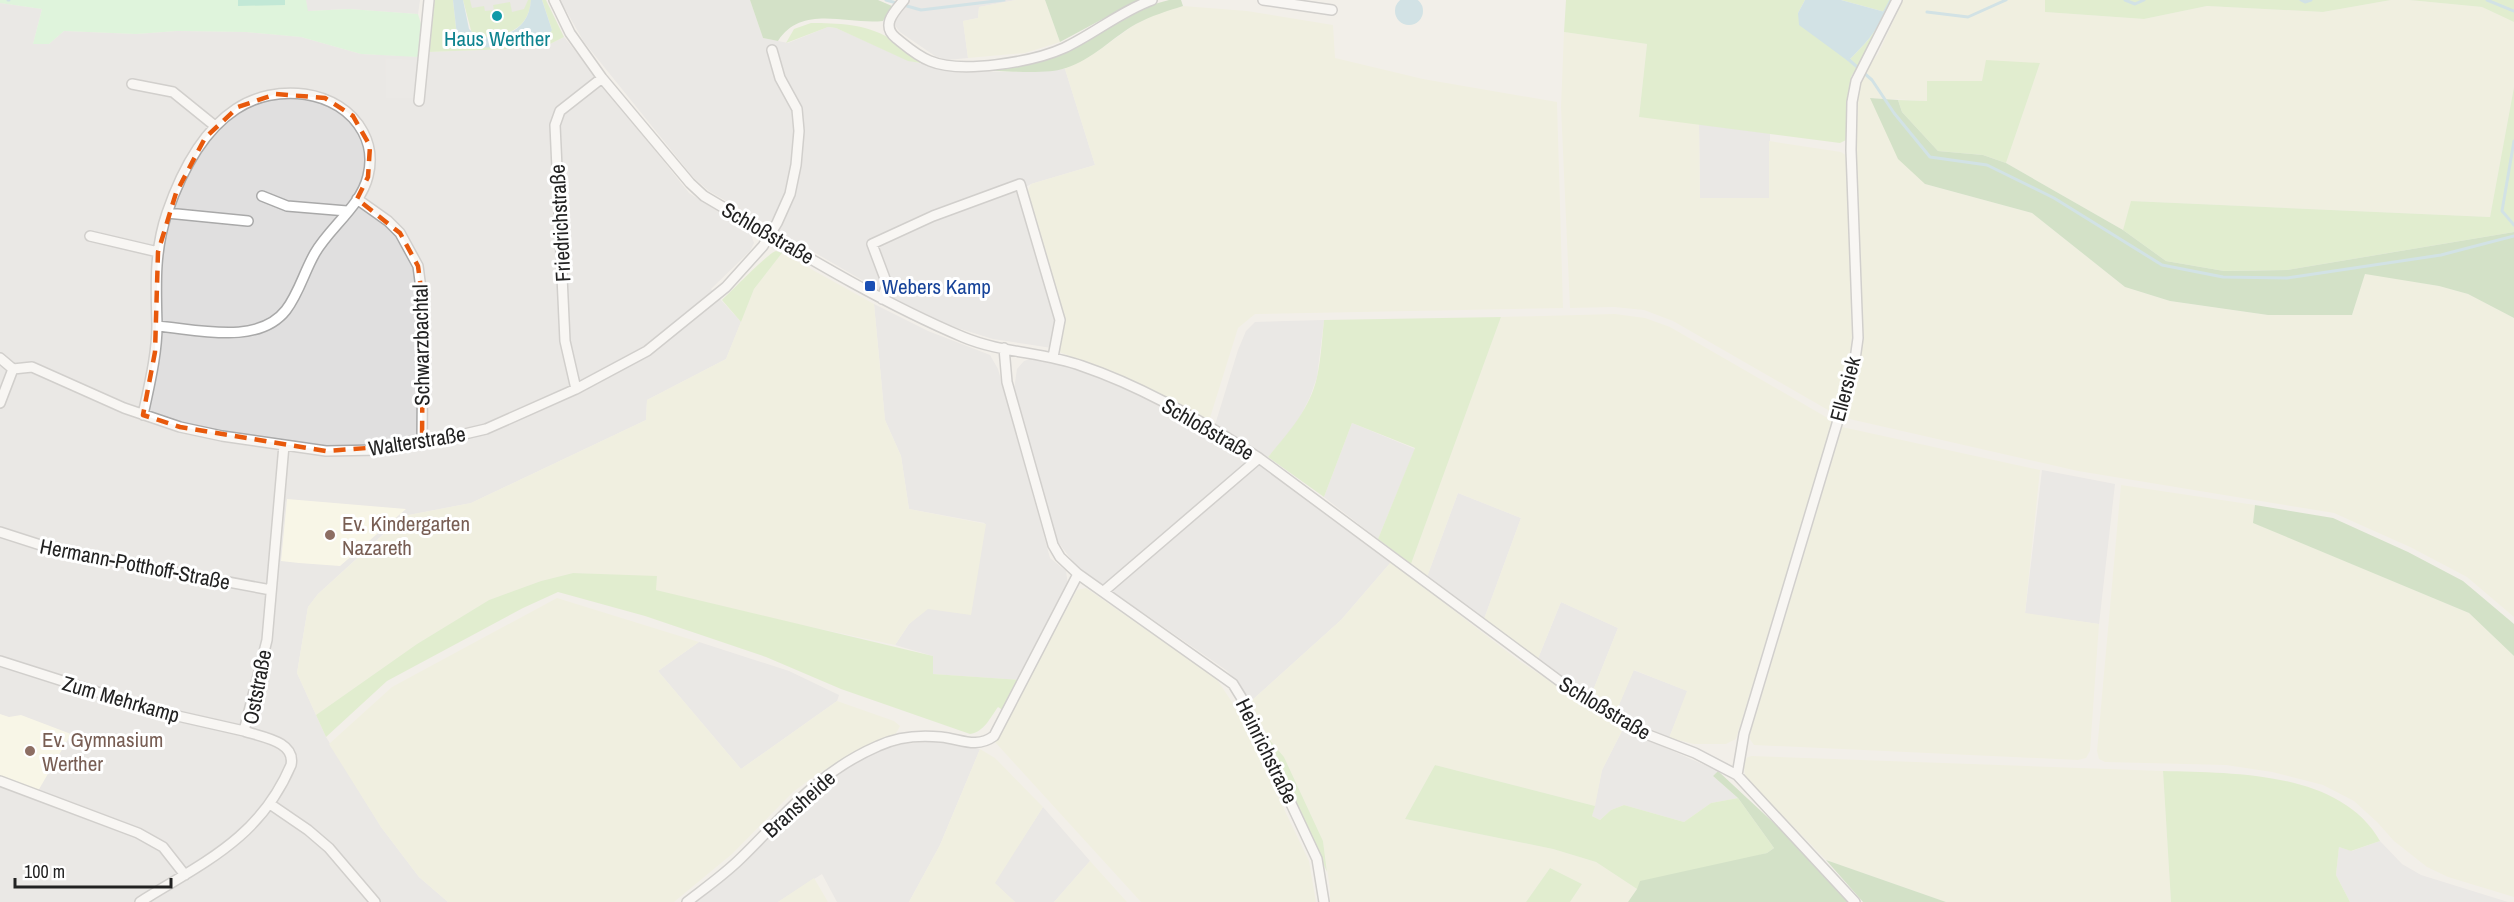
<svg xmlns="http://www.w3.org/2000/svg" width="2514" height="902" font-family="'Archivo Narrow',sans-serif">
  <rect width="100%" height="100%" fill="#f2efe9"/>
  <path fill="#e0dfdf" d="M306,0H420L418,14L349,9L307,11Z
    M463,0H531L530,10L483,37Z
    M560,0H750L763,38L788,43L828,27L836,28L908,60L948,71L1025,72L1065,69L1095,165L1031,184L1017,192L1057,320L1052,348L993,339L948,325L898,301L709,191L693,177L584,42Z
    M910,0H1016L979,7L978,18L963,21L968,58L947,60L935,56L900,32L894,24L898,13Z
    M0,3L42,9L33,44H49L64,31L136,34L177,31L246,32L301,37L361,54L427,57L428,52L542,48L564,37L689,193L750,232L754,243L750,251L711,289L741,322L726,359L647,400L646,420L471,503L403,516L318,594L308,607L297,673L326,737L381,827L419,877L448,902H0Z
    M1699,123L1770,133V198H1700Z
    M874,304L928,331L990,355L998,369L1050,558L1066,571L1068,586L1021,680L932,674L933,656L895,645L909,624L928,608L985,523L909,509L901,456L885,420Z
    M1324,320L1317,377L1310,397L1296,425L1268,457L1215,425L1238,350L1246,331L1255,322Z
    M1033,358L1048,359L1082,370L1165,407L1209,431L1259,464L1391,562L1341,620L1250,702L1238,682L1226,670L1077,567L1055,538L1014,390L1017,369L1024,361Z
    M1352,423L1415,449L1378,539L1324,497Z
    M2042,470L2115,484L2099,624L2025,614Z
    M1458,493L1521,518L1484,619L1427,577Z
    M1561,602L1618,628L1590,698L1537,661Z
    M699,642L789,671L839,695L837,701L741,769L658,671Z
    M1633,670L1688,691L1669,738L1616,712Z
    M1623,729L1718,771L1713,776L1738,798L1711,803L1684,822L1624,805L1611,810L1600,820L1592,816L1602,770Z
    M938,741L980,749L940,845L909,902H837L822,874L778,902H694L742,863L796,808L822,786L858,761L880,750L903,744Z
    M1043,807L1090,861L1054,902H1015L994,883Z
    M2380,841L2402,864L2421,875L2508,902H2350L2336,875L2339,847L2352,851Z"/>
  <path fill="#ffffe5" d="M287,499L406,509L340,566L299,563L281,561Z
    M0,714L9,717L21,715L71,734L38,791L0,777Z"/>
  <path fill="#eef0d5" d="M1016,0H1045L1060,42L1025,53L968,58L963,21L978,18L979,7Z
    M1903,0H2045V12L2144,19L2207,6L2323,12L2391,0H2409L2482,7L2514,22V87L2490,217L2132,201L2123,230L2006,163L2040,63L1982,81H1927V101L1871,98L1925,184L2032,213L2125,287L2170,301L2268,315H2352L2365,273L2439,286L2468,294L2514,318V617L2467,577L2410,547L2334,513L2078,471L1845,418L1859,370L1863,337L1856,148L1859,83L1869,64L1878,54Z
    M1183,6L1247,11L1333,25L1335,58L1423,79L1557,102L1563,308L1255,314L1238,328L1209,421L1126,377L1059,352L1065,320L1028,203L1027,192L1031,184L1095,165L1065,69L1098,51L1134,25L1156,14Z
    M1564,32L1647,44L1639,117L1699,123L1700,198H1769V141L1841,152L1847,156L1852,336L1849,366L1835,414L1673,321L1644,310L1614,307L1570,308L1561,107Z
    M782,253L874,304L885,420L901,456L909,509L986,524L971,615L928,609L909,624L895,645L788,622L655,590L657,577L573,573L541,581L489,600L417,644L316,715L297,673L308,607L318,594L404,516L471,503L646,420L647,400L726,359L754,289Z
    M1615,314L1645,318L1670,327L1833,421L1736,739L1726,744H1694L1669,738L1687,691L1634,670L1616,712L1590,698L1618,628L1561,602L1537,661L1484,619L1521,518L1458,493L1427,577L1411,564L1501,317Z
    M1842,427L2040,470L2025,613L2099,624L2090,751L2086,758L2078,760L1754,745L1749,738Z
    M2121,485L2255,505L2254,523L2469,613L2514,656V897L2448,877L2427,867L2394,841L2377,822L2354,801L2323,785L2272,772L2226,765L2105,762L2099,759L2097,751Z
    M1391,562L1518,660L1623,729L1602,770L1595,806L1435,765L1405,819L1553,849L1596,862L1637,889L1628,902H1570L1582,884L1550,868L1526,902H1330V889L1323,841L1284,757L1269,739L1250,702L1341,620Z
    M1086,588L1216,678L1234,705L1309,861L1316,902H1141L995,742L1077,590Z
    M557,598L699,642L658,671L741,769L837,701L894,721L900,726L898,730L894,736L852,754L816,775L793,792L732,854L674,902H448L419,877L381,827L329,744L392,687Z
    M980,749L995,758L1043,807L995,883L1015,902H909L940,845Z
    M1751,756L2163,771L2171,902H1946L1826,860L1745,777L1744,767L1746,758Z
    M1090,861L1127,902H1054Z
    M814,878L828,902H778Z"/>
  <path fill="#cdebb0" d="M433,0H453L458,45L552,30L542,0H546L564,37L542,48L428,52Z
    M463,0H470L472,8L484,6L485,11L494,10L493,5L510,2L512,12L524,9L528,0H531C529,23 517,32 495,36C487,37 480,39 472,34Z
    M1566,0H1805L1798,13L1848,61C1863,46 1877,32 1885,12L1841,0H1894L1880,32L1851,77L1846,140L1840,143L1639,117L1647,44L1564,32Z
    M2045,0H2391L2323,12L2207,6L2144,19L2045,12Z
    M2409,0H2514V22L2482,7Z
    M811,23C837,23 866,24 889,38C902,46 914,56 927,64L908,61L836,28L828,27L786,43L794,29Z
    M1986,60L2040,63L2006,163L1983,155L1938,151L1902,112L1898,100L1927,101V81H1982Z
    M2514,87V232L2287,270L2224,271L2166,261L2123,230L2131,201L2490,217Z
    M776,251L782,253L754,289L741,322L722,300C732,291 768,253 776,251Z
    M1501,317L1411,564L1378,539L1415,448L1352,423L1324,497L1268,457C1288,433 1310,409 1317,377C1321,359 1322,339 1324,320Z
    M573,573L657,576L656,590L933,656V674L1021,680L1004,711L998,707C990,718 984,732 970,734L841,689L766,657L645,616L558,592L523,608L387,681L326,737L316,715L417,644L489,600L541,581Z
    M1269,739L1284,757L1323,841L1327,872Z
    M1435,765L1595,806L1592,816L1600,820L1611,810L1624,805L1684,822L1711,803L1738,798L1774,848L1767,853L1637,889L1596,862L1553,849L1405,819Z
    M2163,771C2234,773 2340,771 2380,841L2351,851L2339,847L2336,875L2350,902H2171Z
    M1550,868L1582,884L1570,902H1526Z"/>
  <path fill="#add19e" d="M750,0H878L892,6L883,21C847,25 802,4 778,41L763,38Z
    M1045,0H1138L1060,42Z
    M1169,0H1181L1183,6C1167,11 1151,16 1136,24C1113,37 1092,60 1066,68C1046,75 1005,71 983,70L1026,65L1065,52L1151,5Z
    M1870,98L1898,100L1902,112L1938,151L1983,155L2006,163L2123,230L2166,261L2224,271L2287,270L2514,232V318L2468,294L2439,286L2365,274L2352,315H2268L2170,301L2125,287L2032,213L1925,184L1898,159Z
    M2255,505L2333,518L2408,552L2463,581L2514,624V656L2469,613L2253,523Z
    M1718,771L1789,837L1849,902H1628L1637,889L1640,881L1767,853L1774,848L1738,798L1713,776Z
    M1826,860L1946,902H1863Z"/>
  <path fill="#c8facc" d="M0,0H306L308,11L349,9L418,14L421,24L418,57L361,54L301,37L246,32L177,31L136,34L64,31L49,44H33L42,9L0,3Z"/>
  <path fill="#88e0be" d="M238,0H285V5L238,6Z"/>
  <path fill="#e2e2e2" d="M385,58L418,60L414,98H386Z"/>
  <path fill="#aad3df" d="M1395 11a14 14 0 1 1 28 0a14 14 0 1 1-28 0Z
    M453,0H463L469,29L477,37C505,39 529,30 531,0H542L552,30L540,46L462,48L458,45Z
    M1805,0H1841L1885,12C1877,32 1863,46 1848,61L1799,25L1798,13Z"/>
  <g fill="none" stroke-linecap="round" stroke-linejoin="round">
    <path stroke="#aad3df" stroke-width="3" d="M8,0H9
      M886,0L921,10L1004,0
      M2125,0L2135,4L2144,0
      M2301,0L2305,2L2311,0
      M2487,0L2514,11
      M1927,12L1968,17L2006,0
      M1884,13L1891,0L1893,1
      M1848,59L1872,80L1894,113L1930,157L1987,165L2054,198L2162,265L2223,277L2287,278L2441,255L2514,236
      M2514,141L2502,211L2514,225"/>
    <defs>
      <path id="street" d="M554,0L570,33L602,78L690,183L704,196C789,246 873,299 963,337C1001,353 1043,352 1082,366C1144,387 1204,422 1259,458L1585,700L1646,734L1695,753L1737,775L1855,902
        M904,0C895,11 880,25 896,38C906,46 917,56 930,61C961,74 1033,62 1064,48C1094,34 1121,11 1152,0
        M1263,0L1332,10
        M132,84L173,92L215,126
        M419,101L429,0
        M262,196L287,206L347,211
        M357,199L388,221L400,233L418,266L423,304L422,444
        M167,213L248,221
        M90,236L158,252
        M882,299L887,284L872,244L933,216L1020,184L1060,320L1053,357
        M1004,348L1007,382L1053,545L1060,557L1078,574L1233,684L1241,697L1317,859L1324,902
        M0,358L13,369
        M13,369L32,367L124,408L180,427L222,436L326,451L378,450L422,444L486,429L576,389L647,351L726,287L763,246L777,223L790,194L796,165L799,131L797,109L780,78L772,50
        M576,389L565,341L555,125L560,111L602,78
        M0,403L13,369
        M143,415C149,386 157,355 157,325C156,287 154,251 167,213C180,175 201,132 236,109C275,83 339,88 363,132C370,145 372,160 368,176C361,206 330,227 315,253C304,272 299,293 286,310C258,346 196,329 157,326
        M0,532L56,550L271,590
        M1104,591L1259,458
        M0,661L160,712L244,731
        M1737,775L1744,734L1854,367L1858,338L1851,150L1852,102L1856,81L1897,0
        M0,781L138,833L163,847L185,875
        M270,804L308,830L329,848L375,902
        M140,902C204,862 260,838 291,765C296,741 261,737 244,731L267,640L284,445
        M687,902C705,888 725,874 741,858C786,814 818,772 878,746C897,737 921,735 941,737C961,739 976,749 994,736L1078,574"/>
    </defs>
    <use href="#street" stroke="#a9a9a9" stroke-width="12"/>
    <use href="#street" stroke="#fff" stroke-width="9"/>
  </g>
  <path d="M0 0H2514V902H0ZM276,94L325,98L353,116L370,146L368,177L357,199L400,233L418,266L423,304L422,444L326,451L180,427L143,415L155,352L158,252L176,193L205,138L238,107Z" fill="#f2efe9" fill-opacity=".55" fill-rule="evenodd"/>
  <path fill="none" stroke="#e8590c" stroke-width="4.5" stroke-dasharray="12 8" stroke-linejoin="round" d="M276,94L325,98L353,116L370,146L368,177L357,199L400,233L418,266L423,304L422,444L326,451L180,427L143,415L155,352L158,252L176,193L205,138L238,107Z"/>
  <circle fill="#0f9aa8" stroke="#fff" stroke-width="2" cx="497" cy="16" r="6"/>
  <rect fill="#1a4fb4" stroke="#fff" stroke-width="2" x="864" y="280" width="12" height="12" rx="3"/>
  <g fill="#8d6e63" stroke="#fff" stroke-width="2">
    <circle cx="330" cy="535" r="6"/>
    <circle cx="30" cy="751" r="6"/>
  </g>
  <g text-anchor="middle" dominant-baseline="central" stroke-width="6" stroke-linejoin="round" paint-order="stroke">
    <g font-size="21" fill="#0d838f" stroke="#fff">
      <text x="497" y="38">Haus Werther</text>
    </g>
    <g font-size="21" fill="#222" stroke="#fff">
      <text transform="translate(560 223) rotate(-93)">Friedrichstraße</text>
      <text transform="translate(768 233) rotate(30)">Schloßstraße</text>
      <text transform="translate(421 345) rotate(-91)">Schwarzbachtal</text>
      <text transform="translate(1845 389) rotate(-75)">Ellersiek</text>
      <text transform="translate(1208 429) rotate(30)">Schloßstraße</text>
      <text transform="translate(417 441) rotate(-9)">Walterstraße</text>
      <text transform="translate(135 564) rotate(11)">Hermann-Potthoff-Straße</text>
      <text transform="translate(257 687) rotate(-79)">Oststraße</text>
      <text transform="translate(121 699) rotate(16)">Zum Mehrkamp</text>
      <text transform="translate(1605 708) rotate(31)">Schloßstraße</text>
      <text transform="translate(1267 751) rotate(64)">Heinrichstraße</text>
      <text transform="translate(799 804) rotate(-42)">Bransheide</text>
    </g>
    <g font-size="21" fill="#164399" stroke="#fff" text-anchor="start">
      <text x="882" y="286">Webers Kamp</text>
    </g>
    <g font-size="21" fill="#785e54" stroke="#fff" text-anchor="start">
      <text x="342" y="523">Ev. Kindergarten<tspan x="342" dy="24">Nazareth</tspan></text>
      <text x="42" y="739">Ev. Gymnasium<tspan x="42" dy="24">Werther</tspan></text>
    </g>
  </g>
  <path d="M15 878v9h156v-9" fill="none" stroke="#222222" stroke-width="3"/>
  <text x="24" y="878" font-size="18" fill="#222222" stroke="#ffffff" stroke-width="4.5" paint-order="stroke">100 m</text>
</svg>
